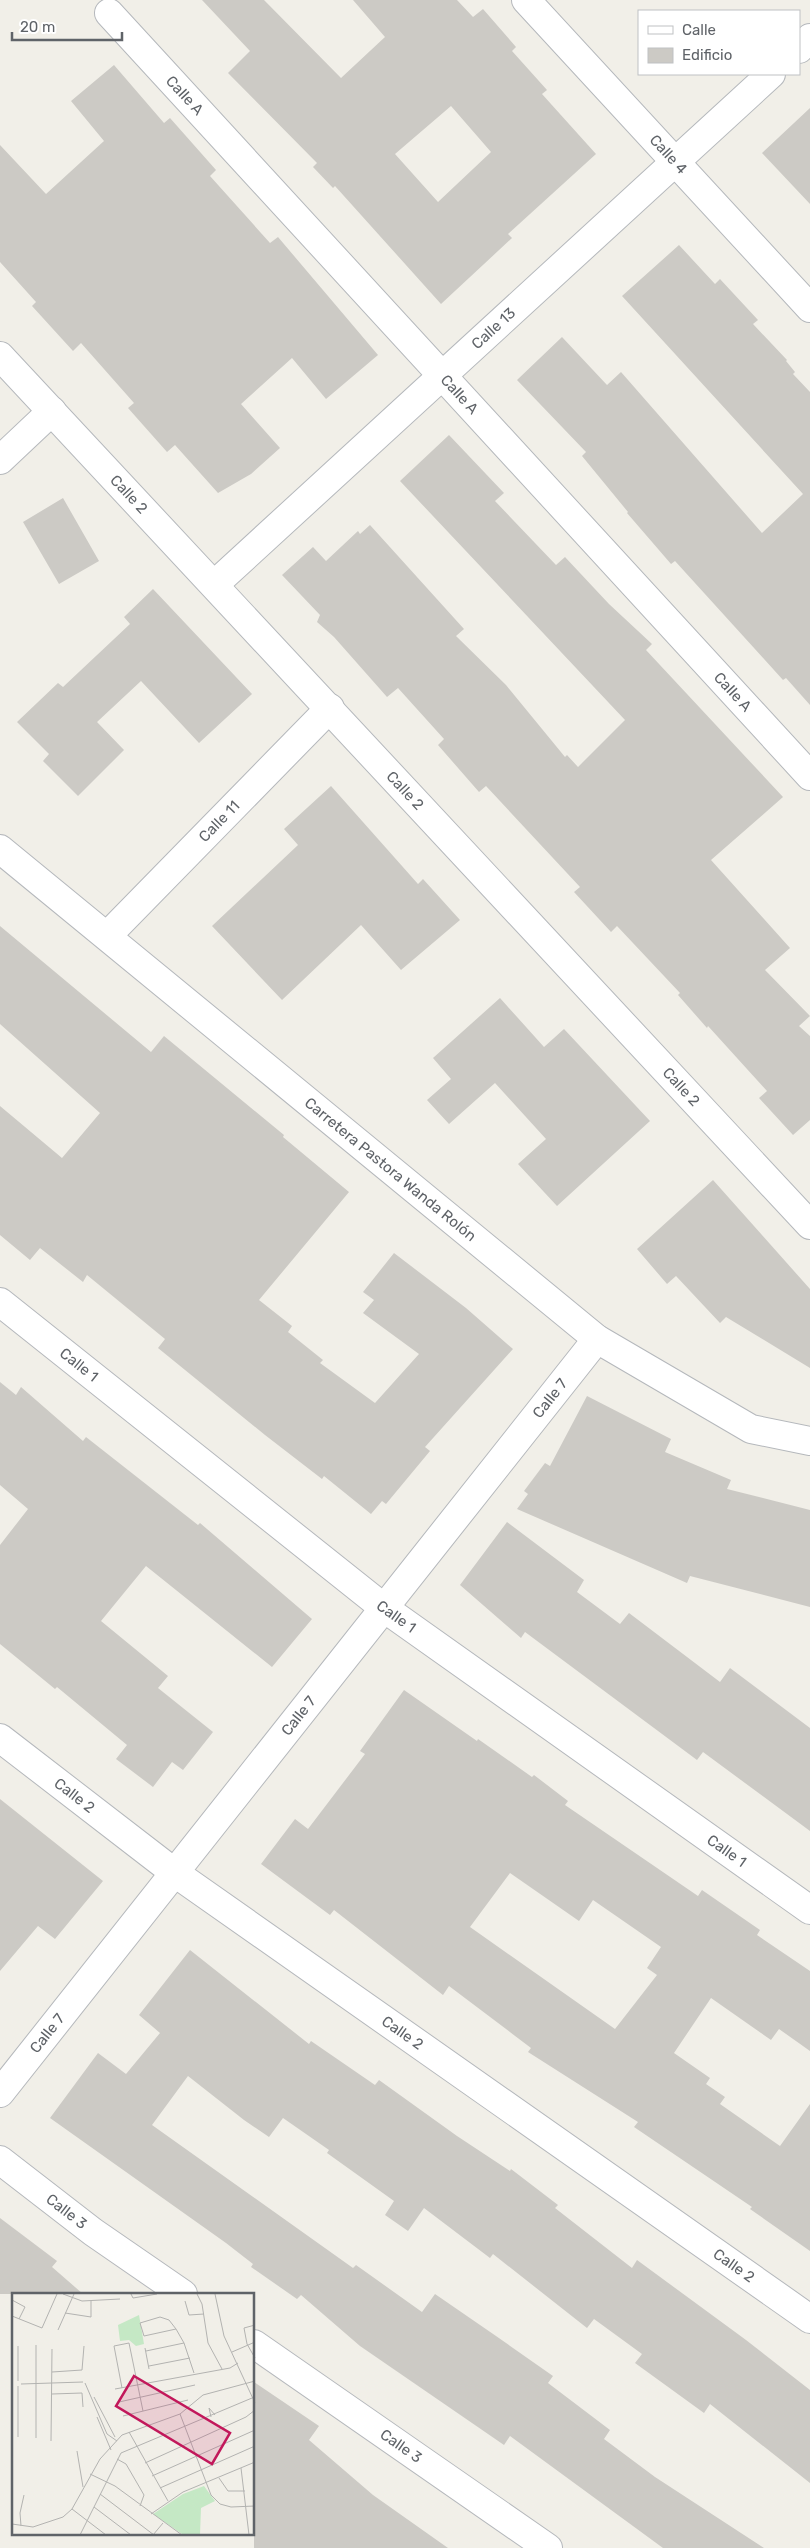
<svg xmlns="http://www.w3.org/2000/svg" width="810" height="2548" font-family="Rubik,sans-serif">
  <rect width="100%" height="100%" fill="#f1efe8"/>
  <path fill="#cccac5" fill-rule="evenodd" d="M202,0H264L341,78L385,37L353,0H457L473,17L483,9L516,47L512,51L547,90L542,94L596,154L508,234L512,238L441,304L335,186L333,188L313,167L317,163L228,73L250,51ZM451,106L491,152L438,202L395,154Z
    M114,65L164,123L170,118L216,170L210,176L270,243L278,237L378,355L326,399L292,358L241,404L280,448L251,474L218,493L175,445L167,452L128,408L134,403L81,343L73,351L32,306L36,302L0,262V145L46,194L104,141L71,101Z
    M810,108V204L762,153Z
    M679,245L715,284L720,279L758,320L753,324L787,360L786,361L795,372L793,374L810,392V705L786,678L783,680L675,561L671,564L627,513L628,512L582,456L586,452L517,380L562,337L607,385L621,372L762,533L803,494L622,296Z
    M449,435L504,493L495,501L556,565L565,557L609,604L652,644L646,650L783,797L711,860L790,948L765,970L810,1016L799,1026L810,1036V1120L793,1135L759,1098L767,1091L708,1026L707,1028L678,995L680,993L617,926L611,932L574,892L580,887L486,786L479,792L438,745L444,739L398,688L387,697L334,637L317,622L320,615L282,575L313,547L326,561L358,531L360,534L370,525L464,629L456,636L506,685L565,757L567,755L578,767L625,720L400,481Z
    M63,498L99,561L59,584L23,522Z
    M153,589L252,694L199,743L141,681L97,722L124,750L78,796L43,761L49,754L17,722L58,683L63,687L130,624L124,617Z
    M331,786L418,884L423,879L460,920L401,970L361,925L282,1000L212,926L298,845L284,829Z
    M0,926L151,1052L164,1036L284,1135L283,1137L349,1192L259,1300L292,1326L288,1332L323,1360L320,1363L375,1403L419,1354L363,1313L374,1300L363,1292L394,1253L466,1308L513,1349L425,1447L430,1451L386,1504L382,1501L371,1514L324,1476L322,1479L265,1435L158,1348L165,1339L87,1275L83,1282L40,1248L30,1260L0,1235V1106L62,1158L100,1113L0,1024Z
    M500,998L544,1047L564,1029L650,1121L557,1206L518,1164L546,1139L495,1083L449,1124L427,1100L451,1079L433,1058Z
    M713,1180L810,1289V1368L726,1317L720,1323L676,1276L667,1284L637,1249Z
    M0,1382L16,1395L21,1387L83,1441L86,1437L198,1525L200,1523L312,1619L272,1667L146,1566L101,1621L168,1676L158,1688L213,1732L183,1770L172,1762L153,1787L116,1759L127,1745L57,1687L55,1689L0,1644V1545L28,1509L0,1485Z
    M587,1396L671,1439L665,1452L731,1480L727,1489L810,1510V1607L690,1576L687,1583L517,1509L528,1494L524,1491L545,1463L550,1466Z
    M507,1522L584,1580L577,1592L620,1624L629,1613L720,1682L730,1668L810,1728V1831L703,1752L697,1760L525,1632L521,1638L460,1585Z
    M404,1690L477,1741L478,1739L532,1777L534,1775L568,1801L565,1805L698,1896L702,1890L760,1930L757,1935L810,1971V2051L779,2029L771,2040L711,1998L674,2053L710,2078L706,2084L725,2097L720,2104L780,2146L810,2104V2251L750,2209L752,2207L634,2127L638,2122L528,2052L531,2048L449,1986L443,1995L334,1910L330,1915L261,1864L295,1819L308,1829L365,1754L360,1751ZM510,1873L579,1921L593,1900L661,1947L647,1968L657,1975L615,2029L470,1927Z
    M0,1799L103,1881L55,1939L38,1926L0,1971Z
    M190,1950L309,2044L311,2041L375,2085L379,2080L457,2136L510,2171L511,2169L558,2205L555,2208L632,2268L637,2260L746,2340L810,2390V2483L710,2404L704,2413L635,2363L642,2354L594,2319L587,2328L493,2254L490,2258L424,2208L408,2231L385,2215L394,2201L327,2153L329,2150L283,2118L269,2137L244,2120L188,2076L152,2125L353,2268L356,2265L422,2312L435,2294L496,2336L553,2376L548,2383L610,2430L604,2439L655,2477L764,2548H663L510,2436L504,2445L360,2346L301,2295L297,2299L251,2267L253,2264L226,2243L50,2118L98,2053L126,2074L160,2033L139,2015Z
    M0,2218L57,2261L52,2267L83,2294H0Z
    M254,2382L319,2426L309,2440L373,2495L448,2548H254Z"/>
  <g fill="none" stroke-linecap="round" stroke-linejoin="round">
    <defs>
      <g id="minor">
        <path id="s1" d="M526,0L810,308"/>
        <path id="s2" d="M109,13L810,776"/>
        <path d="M799,49L810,38"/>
        <path id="s3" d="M0,356L810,1225"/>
        <path d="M0,460L52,411"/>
        <path id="s4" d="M215,584L771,74"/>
        <path id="s5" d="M108,935L330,708"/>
        <path id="s6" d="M0,1302L384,1608L810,1910"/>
        <path id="s7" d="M0,1738L175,1873L810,2319"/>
        <path id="s8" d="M0,2093L597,1339"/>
        <path id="s9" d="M0,2160L93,2232L183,2294"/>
        <path id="s10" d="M254,2344L548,2548"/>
      </g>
      <g id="tertiary">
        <path id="s11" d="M0,849L597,1339L751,1429L810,1441"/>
      </g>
    </defs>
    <use href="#minor" stroke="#b5b8bc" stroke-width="30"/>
    <use href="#tertiary" stroke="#b5b8bc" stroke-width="30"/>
    <use href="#minor" stroke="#fff" stroke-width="28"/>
    <use href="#tertiary" stroke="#fff" stroke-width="28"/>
  </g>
  <g text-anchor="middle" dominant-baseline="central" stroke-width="5" stroke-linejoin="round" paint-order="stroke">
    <g font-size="15" fill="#5f6368" stroke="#fff">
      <text stroke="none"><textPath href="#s2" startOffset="112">Calle A</textPath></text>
      <text stroke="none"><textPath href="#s1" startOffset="210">Calle 4</textPath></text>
      <text stroke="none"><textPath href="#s4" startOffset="378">Calle 13</textPath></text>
      <text stroke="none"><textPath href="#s2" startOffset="518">Calle A</textPath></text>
      <text stroke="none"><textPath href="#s3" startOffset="189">Calle 2</textPath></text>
      <text stroke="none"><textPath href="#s2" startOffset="922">Calle A</textPath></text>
      <text stroke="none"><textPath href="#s3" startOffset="594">Calle 2</textPath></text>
      <text stroke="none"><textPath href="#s5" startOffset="159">Calle 11</textPath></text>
      <text stroke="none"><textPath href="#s3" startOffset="999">Calle 2</textPath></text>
      <text stroke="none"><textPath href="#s11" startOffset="505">Carretera Pastora Wanda Rolón</textPath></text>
      <text stroke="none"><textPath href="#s6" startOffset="101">Calle 1</textPath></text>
      <text stroke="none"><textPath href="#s8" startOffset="886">Calle 7</textPath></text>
      <text stroke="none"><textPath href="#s6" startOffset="506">Calle 1</textPath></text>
      <text stroke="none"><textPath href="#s8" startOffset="481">Calle 7</textPath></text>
      <text stroke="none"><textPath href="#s7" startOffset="94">Calle 2</textPath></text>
      <text stroke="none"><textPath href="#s6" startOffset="911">Calle 1</textPath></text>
      <text stroke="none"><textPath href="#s7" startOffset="499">Calle 2</textPath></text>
      <text stroke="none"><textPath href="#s8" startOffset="76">Calle 7</textPath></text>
      <text stroke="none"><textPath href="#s9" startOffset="84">Calle 3</textPath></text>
      <text stroke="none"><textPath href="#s7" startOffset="904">Calle 2</textPath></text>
      <text stroke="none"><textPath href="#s10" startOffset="179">Calle 3</textPath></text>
    </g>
  </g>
  <g transform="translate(12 2293)">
    <rect width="242" height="242" fill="#f1efe8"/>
    <path d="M127,22L132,51L124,53L117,47L108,48L106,32ZM192,193L203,208L189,215L188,242L170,241L141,221L171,201Z" fill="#c5e8c5"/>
    <path fill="none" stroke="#b3b3b1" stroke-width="1" d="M51,1L70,8L108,6M119,1L121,5L145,1M185,1L190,11L196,50L210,76M203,1L212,43L243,110M0,7L13,14L7,26M173,8L177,22L192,21M53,20L79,24V8M0,23L30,35L45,1M243,32L232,35L235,51L243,65M164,36L132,43L128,30L148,24L157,27L164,36L172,50L182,80M46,37L62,1M24,52V145M133,55L137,76M134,58L172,50M220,59L243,49M137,73L178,65M40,79L70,77L72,53M6,88V53M73,90L95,141L105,148M9,91L71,89M6,93V144M110,95L102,53L117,50L131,118M103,96L218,75L226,70M40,101L70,100L71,114M82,104L103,144M107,109L183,92M168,121L199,202L208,211L219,214L243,213M111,123L176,107M85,124L99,157M199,124L197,115L203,122M117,139L156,208M39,148L40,56M65,158L71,194M105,166L114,171L132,202L128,213M133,170L234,124L243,117M229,175L237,242M78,181L103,193L170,242M140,183L243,137M207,185L216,198H233M148,195L243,153M88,201L142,242M82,214L119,242M60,216L94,242M139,221L171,199L243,169M0,231L21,234L51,224L60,216L88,166L110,142L168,121L191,102L243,88M9,233L8,220L12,202M68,242L109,160L240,105M141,242L151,230"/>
    <path fill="#c2185b" fill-opacity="0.15" stroke="#c2185b" stroke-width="2.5" d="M122,83L218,140L200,171L104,113Z"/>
    <rect width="242" height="242" fill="none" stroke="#5f6368" stroke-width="2.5"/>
  </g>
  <rect x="638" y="10" width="162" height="65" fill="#ffffff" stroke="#bfc1c3"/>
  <rect x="648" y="26" width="25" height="8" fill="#ffffff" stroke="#bfc1c3"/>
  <text x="682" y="35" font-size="15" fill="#5f6368">Calle</text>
  <rect x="648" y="48" width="25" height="15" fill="#cccac5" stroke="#bfc1c3"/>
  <text x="682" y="60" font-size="15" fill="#5f6368">Edificio</text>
  <path d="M12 32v8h110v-8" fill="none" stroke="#5f6368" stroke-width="2.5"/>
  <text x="20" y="32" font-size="15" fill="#5f6368" stroke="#ffffff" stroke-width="4" paint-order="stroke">20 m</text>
</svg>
